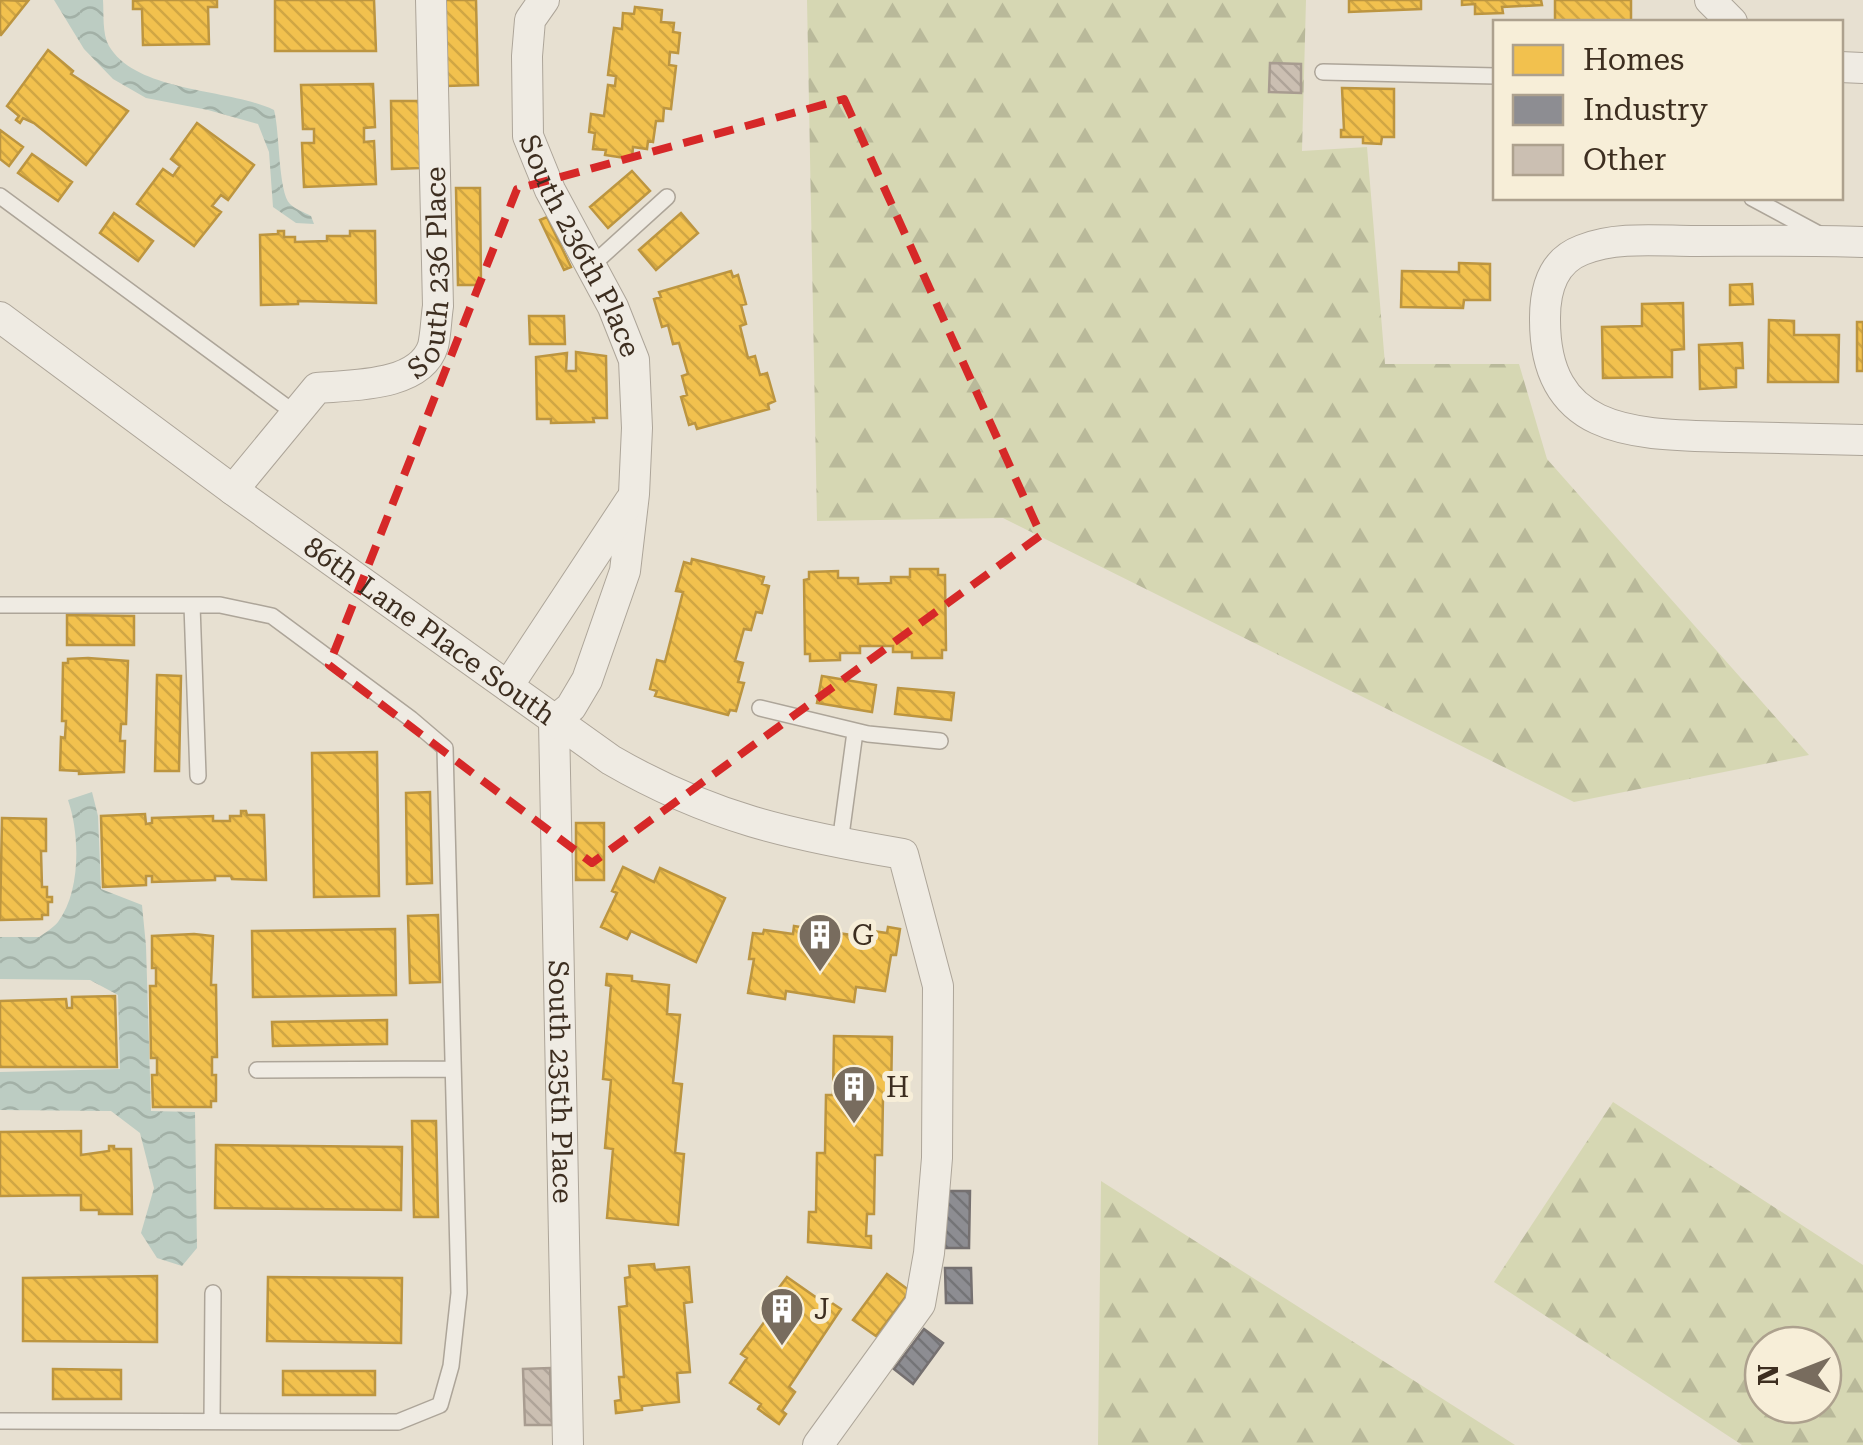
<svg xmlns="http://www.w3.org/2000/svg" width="1863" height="1445" font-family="'Roboto Serif',serif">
  <defs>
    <pattern id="forest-firs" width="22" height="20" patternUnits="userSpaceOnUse" patternTransform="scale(2.5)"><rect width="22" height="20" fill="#d6d7b3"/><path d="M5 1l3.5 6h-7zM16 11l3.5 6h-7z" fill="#b9b99a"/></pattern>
    <pattern id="water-waves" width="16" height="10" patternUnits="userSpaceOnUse" patternTransform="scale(2.5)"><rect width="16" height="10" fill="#bcccc2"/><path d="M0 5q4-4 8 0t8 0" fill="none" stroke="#a2b0a6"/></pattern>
    <pattern id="homes-back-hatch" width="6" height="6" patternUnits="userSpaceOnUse" patternTransform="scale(2.5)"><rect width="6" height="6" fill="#f2c14e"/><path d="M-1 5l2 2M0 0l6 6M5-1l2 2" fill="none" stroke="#d0a644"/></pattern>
    <pattern id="industry-back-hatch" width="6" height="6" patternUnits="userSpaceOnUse" patternTransform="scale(2.5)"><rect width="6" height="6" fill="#8d8d92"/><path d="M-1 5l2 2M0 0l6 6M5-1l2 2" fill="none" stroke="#747477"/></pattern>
    <pattern id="building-back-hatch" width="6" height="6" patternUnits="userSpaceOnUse" patternTransform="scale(2.5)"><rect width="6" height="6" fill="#cbbfb2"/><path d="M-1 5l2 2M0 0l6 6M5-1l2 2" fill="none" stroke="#afa499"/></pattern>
  </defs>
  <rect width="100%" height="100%" fill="#e7e0d1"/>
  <path fill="url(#forest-firs)" fill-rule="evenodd" d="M807,0H1306L1302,151L1367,147L1385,364H1519L1547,459L1809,755L1574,802L1003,518L817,521Z
    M1613,1102L1863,1265V1445H1742L1494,1282ZM1823,1345V1405H1763V1345Z
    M1101,1181L1515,1445H1098Z"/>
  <path fill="url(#water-waves)" d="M54,0H103C104,14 102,34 109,46C137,93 228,88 274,110C280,132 278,192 290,204C295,209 304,212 311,216L314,224L296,223L273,207L269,152L258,124L208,110L146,98L113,79L84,49Z
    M92,792L98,816L101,889L142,905L146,946L151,1111L195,1112L197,1248L182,1266L157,1258L141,1233L154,1188L140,1133L111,1111L0,1110V1072L120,1069L118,995L90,980L0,979V937H39C45,933 53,928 58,922C81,891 80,835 68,800Z"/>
  <path fill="url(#homes-back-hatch)" stroke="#bc9540" stroke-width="2.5" d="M0,0L28,1L1,35H0Z
    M144,0H217V7H208L209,44L143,45L142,9H133V1Z
    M275,0H374L376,51H275Z
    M445,0H476L478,85L446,86Z
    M1349,0H1421V9L1349,12Z
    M1462,0H1541L1542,5L1502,7L1503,13L1475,14V4L1462,5Z
    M1555,0H1631V22H1555Z
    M635,7L662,10L661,22L674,23L673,32L680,33L678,53L670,52L669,65L676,66L671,109L664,108L663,121H656L653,142L648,141L647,149L633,147L632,159L605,155L606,150L593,149L595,133L589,132L591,114L604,116L608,85L615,86L616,76L608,75L614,28L622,29L623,13L634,14Z
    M48,50L73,71L71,74L128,111L86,165L34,123L23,118L20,123L16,120L19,116L7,106Z
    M373,84L375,127L364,128V142L374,141L376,184L304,187L302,143H314V129H303L301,85Z
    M1342,88L1394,89V137H1382L1381,144L1363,143V137H1341V130H1344Z
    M391,101H420L421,168L392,169Z
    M197,123L254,165L228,200L221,195L212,206L221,212L194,246L137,204L163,169L173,176L180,166L171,159Z
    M0,130L23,147L9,166L0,159Z
    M32,154L72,182L58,201L18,173Z
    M632,171L650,191L608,228L590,207Z
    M456,188H480L481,285H458Z
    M114,213L153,241L138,261L100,233Z
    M681,213L698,233L656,270L639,250Z
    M547,217L571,267L564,270L540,220Z
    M278,231H284V237H295V242L327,241V236H350V231H375L376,303L298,301V304L261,305L260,235L278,234Z
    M1459,263L1490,264V300H1464L1463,308L1401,307L1402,271L1459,272Z
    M731,271L733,277L738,275L746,304L741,305L746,324L740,326L748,358L755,356L760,375L767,373L775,401L768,404L769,409L697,429L695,423L689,425L681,397L687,395L682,376L688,374L679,343L673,344L668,325L662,327L654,299L661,297L659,292Z
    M1752,284L1753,304L1730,305V285Z
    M1683,303L1684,349L1672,350V377L1603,378L1602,327L1642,326V304Z
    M529,316H564L565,344H530Z
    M1769,320L1794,321V335H1839L1838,382H1768Z
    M1857,322H1863V371H1857Z
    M1742,343L1743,368H1736V387L1700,389L1699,345Z
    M576,352L606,356L607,418H593L594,422L551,423V419H537L536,357L567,353L566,371H576Z
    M692,559L764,577L762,584L769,586L762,613L756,612L751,630L744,629L735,661L743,663L738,682L744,683L736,711L730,710L728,715L655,696L657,691L650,689L657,660L665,662L683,592L676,591L684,562L691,564Z
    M910,569H938V575H945L946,650H942V658H912V652H893V646H860V653H840V660L810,661V654H805L804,580L809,579V572L838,571V578H858V584L891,583V577H910Z
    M67,615L134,616V645H67Z
    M88,658L128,661L126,724H121L120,741H125L124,772L79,774V771L60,770L61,737L65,738L66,721H62L63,663H68V659Z
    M157,675L181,676L179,771H155Z
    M822,676L876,685L872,712L817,703Z
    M898,688L954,693L951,720L895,714Z
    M377,752L379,896L314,897L312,753Z
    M430,792L432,883L407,884L406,793Z
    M241,811H246L247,815H264L266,880L232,879L231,876H215V880L152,882V876H146V885L103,887L101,816L145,814L146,824L152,823V818L213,816V821H230V816H241Z
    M2,818L46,819V851H41L42,887H47V897H52V902H48V915H42V919L0,920Z
    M576,823H604V880H576Z
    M623,867L654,882L660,868L725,898L696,962L631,931L627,939L601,927L617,893L612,891Z
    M438,915L440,982L410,983L408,916Z
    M794,926L864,937L865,930L887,933L888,927L900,929L896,955H891L885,991L856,987L854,1002L786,991L785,999L748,993L754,959H749L753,933L763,934L764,930L793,934Z
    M395,929L396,995L253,997L252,931Z
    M194,934L213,936L211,985H216L217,1057H212V1075H216V1101H211V1107H153L152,1075H157V1058H151L150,986H156V968H152V936Z
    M607,974L632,976V981L669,985L667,1014L680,1015L673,1083L682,1084L675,1153L684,1154L678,1225L607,1218L613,1149L605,1148L611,1080L603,1079L611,986L606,985Z
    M115,996L117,1067H0V1001L66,999L67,1008H72V997Z
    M387,1020V1044L273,1046L272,1022Z
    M834,1036L892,1037L891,1097H883L882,1155H875L874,1214H867L866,1236H871V1248L808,1242L809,1212H816L817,1153H825L826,1095H833Z
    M412,1121H436L438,1217H414Z
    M81,1131V1155L109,1151V1146H114V1149H131L132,1214H99V1210H81V1195L0,1196V1132Z
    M216,1145L402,1147L401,1210L215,1208Z
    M654,1264L655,1270L689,1267L692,1302L684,1303L690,1372L677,1373L679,1402L642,1406V1410L616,1413L615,1401L621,1400L619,1377H624L619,1307L627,1306L625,1278L630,1277L629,1266Z
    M887,1274L910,1291L876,1336L853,1320Z
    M157,1276V1342L23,1341V1278Z
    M268,1277L402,1278L401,1343L267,1341Z
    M787,1277L817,1298L820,1295L841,1309L789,1387L795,1392L782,1411L786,1414L779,1424L758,1409L761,1404L730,1383L747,1358L741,1354L776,1306L769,1301Z
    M53,1369L121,1370V1399H53Z
    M283,1371H375V1395H283Z"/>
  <path fill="url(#industry-back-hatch)" stroke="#757070" stroke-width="2.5" d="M945,1191H970L969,1248H945Z
    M945,1268H971L972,1303H946Z
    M924,1329L943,1343L913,1384L894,1369Z"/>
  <path fill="url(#building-back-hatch)" stroke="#a89c90" stroke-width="2.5" d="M1270,63L1301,64V93L1269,92Z
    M550,1368L552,1425H525L523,1369Z"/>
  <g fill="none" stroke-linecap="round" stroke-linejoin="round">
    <defs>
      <path id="lane" d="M1323,72L1496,76
        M0,196L296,414
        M1752,198L1819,234
        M591,266L667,197
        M0,605H220L272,616L411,719L445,748L459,1293L451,1366L440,1405L398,1422L0,1421
        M192,605L198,776
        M760,708L868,734L940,741
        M840,843L855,732
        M257,1070L453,1069
        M212,1421L213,1293"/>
      <g id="street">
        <path id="s1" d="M544,0L530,20L527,56L528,136L550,190L613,307L634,360L637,428L634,494L625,571L587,680L571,707L554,721L568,1445"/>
        <path d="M1710,0L1732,22"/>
        <path d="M1840,67L1863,68"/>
        <path d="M1863,242C1807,240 1751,241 1695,241C1659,241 1617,236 1582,250C1553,261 1545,289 1545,318C1544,440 1643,434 1733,437C1777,438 1820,439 1863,440"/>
        <path id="s2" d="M0,317L233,490L611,760C711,818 791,835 903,854L938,986L937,1158L929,1253L920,1304L818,1445"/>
        <path id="s3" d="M233,490L317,388C351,385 420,387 433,346C436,333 436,319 438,306L431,0"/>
        <path d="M508,686L630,501"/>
      </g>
    </defs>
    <use href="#lane" stroke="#ada599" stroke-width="18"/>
    <use href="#street" stroke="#ada599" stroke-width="32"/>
    <use href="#lane" stroke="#efebe3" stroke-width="15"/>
    <use href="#street" stroke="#efebe3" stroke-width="30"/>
  </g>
  <path fill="none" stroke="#d62828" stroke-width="8" stroke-dasharray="20 12" stroke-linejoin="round" d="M844,99L1041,535L592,863L329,665L517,189Z"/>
  <defs>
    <symbol id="building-pin" viewBox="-11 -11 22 30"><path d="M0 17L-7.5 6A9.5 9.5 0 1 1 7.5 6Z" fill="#786c5e" stroke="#f7eed8"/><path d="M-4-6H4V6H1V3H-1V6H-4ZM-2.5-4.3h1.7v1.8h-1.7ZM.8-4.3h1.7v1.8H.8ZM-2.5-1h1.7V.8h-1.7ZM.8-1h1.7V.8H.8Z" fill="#fff"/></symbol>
  </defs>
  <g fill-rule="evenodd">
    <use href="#building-pin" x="795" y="910" width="50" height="68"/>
    <use href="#building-pin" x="829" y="1062" width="50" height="68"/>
    <use href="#building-pin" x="757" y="1284" width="50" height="68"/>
  </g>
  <g text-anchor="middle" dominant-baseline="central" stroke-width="10" stroke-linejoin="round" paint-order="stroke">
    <g font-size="28" fill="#3d2e20" stroke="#f7eed8">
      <text stroke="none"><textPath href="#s1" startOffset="262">South 236th Place</textPath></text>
      <text stroke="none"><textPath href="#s3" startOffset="335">South 236 Place</textPath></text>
      <text stroke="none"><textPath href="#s2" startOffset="532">86th Lane Place South</textPath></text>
      <text stroke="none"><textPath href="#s1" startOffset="1130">South 235th Place</textPath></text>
    </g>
    <g font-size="28" fill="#3d2e20" stroke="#f7eed8" text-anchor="start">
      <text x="852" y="935">G</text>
      <text x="886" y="1087">H</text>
      <text x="814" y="1309">J</text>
    </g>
  </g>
  <rect x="1493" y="20" width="350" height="180" fill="#f7eed8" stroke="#ada18e" stroke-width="2.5"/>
  <rect x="1513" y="45" width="50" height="30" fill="#f2c14e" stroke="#ada18e" stroke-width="2.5"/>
  <text x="1583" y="70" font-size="30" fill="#3d2e20">Homes</text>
  <rect x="1513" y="95" width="50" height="30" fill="#8d8d92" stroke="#ada18e" stroke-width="2.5"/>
  <text x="1583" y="120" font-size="30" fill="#3d2e20">Industry</text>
  <rect x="1513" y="145" width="50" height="30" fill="#cbbfb2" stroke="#ada18e" stroke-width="2.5"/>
  <text x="1583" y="170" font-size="30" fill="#3d2e20">Other</text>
  <g transform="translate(1793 1375) rotate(270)"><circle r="48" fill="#f7eed8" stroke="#ada18e" stroke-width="2.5"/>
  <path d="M0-8L18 38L0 25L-18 38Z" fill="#786c5e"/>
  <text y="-15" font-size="28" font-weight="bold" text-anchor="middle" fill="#3d2e20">N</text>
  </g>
</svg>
